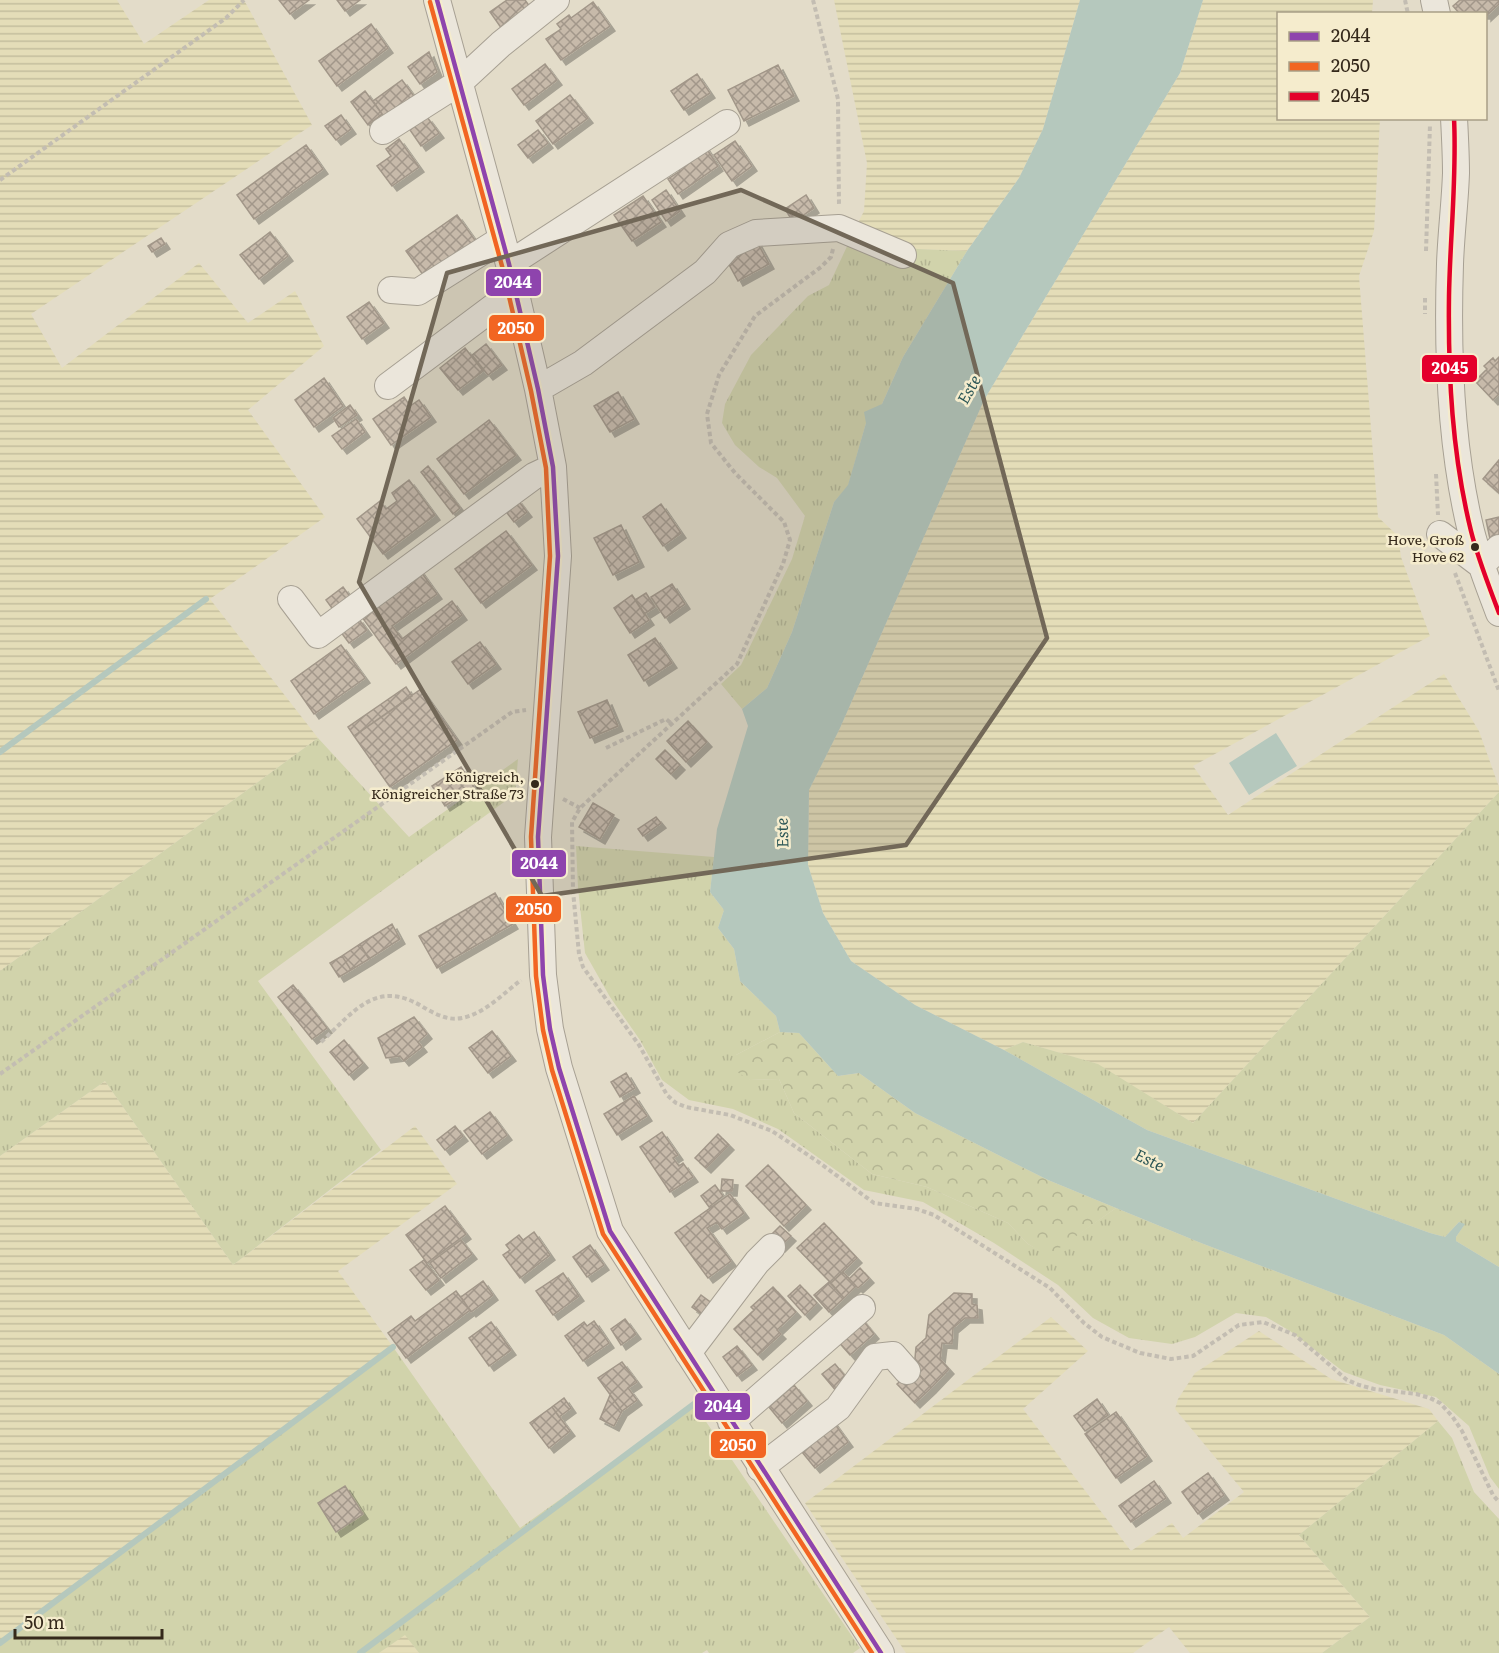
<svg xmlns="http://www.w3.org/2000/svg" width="1499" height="1653" font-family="Literata,serif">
  <defs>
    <pattern id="farmland-rules" width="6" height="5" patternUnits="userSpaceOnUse" patternTransform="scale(1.5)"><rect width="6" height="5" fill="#e4ddb8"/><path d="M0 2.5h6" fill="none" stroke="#c4be9e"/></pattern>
    <pattern id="grass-tufts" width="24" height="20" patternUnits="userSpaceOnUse" patternTransform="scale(1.5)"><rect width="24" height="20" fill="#d1d3ab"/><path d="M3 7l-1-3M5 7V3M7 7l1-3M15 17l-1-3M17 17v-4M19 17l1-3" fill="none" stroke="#b4b593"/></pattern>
    <pattern id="forest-crowns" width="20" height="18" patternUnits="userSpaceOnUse" patternTransform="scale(1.5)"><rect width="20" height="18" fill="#d1d3ab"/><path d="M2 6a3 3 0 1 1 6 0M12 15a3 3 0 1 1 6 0" fill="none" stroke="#b4b593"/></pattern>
    <pattern id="building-cross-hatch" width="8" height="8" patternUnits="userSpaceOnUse" patternTransform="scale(1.5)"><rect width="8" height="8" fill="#c7baaa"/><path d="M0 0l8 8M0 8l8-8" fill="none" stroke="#a2978a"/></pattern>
    <filter id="shadow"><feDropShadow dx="5" dy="5" stdDeviation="0" flood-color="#0004"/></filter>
  </defs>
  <rect width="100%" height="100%" fill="#e3dcc9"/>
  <path fill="url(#farmland-rules)" d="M0,0H117L144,44L209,0H244L312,125L31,314L62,368L199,263L248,323L295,291L324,346L248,410L325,517L210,599L318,738L0,971Z
    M834,0H1080L1043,129L1019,178L967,251L917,249L856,227L864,211L867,163Z
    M1203,0H1373L1372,13L1278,14V118L1380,119L1374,231L1359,276L1378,517L1398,536L1401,557L1430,636L1193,766L1228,815L1444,674L1479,731L1499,787V792L1193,1123L1097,1064L1023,1042L1004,1050L915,1005L851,961L823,913L808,865L809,790L840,728L984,400L1180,73Z
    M105,1081L233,1265L415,1126L457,1184L338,1271L393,1347L0,1643V1156Z
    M1051,1317L1088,1351L1023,1409L1131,1551L1172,1523L1183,1538L1244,1492L1175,1409L1178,1399L1195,1373L1259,1331L1331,1379L1429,1409L1438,1421L1299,1535L1370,1617L1322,1653H1190L1169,1627L1133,1653H906L805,1503Z
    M405,1634L419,1653H379Z"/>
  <path fill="url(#grass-tufts)" d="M856,227L917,249L967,251L903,357L882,404L866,423L848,486L834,502L792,632L767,688L742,709L721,684L741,665L792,559L805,516L777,478L759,467L735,445L722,423L725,404L751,355L808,296L829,285Z
    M318,738L409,837L518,759L515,794L258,981L381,1150L233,1265L105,1081L0,1156V971Z
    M1499,792V1267L1456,1241V1237L1464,1225L1459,1222L1445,1237L1430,1233L1147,1130L1004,1050L1023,1042L1098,1064L1193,1123Z
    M576,846L714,857L710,892L724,910L718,928L734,949L740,981L776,1016L780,1032L736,1055L750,1080L779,1079L794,1113L872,1174L927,1187L1008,1223L1028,1244L1048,1255L1116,1208L1201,1243L1444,1335L1499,1374V1489L1490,1477L1469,1426L1436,1397L1380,1385L1344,1372L1290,1331L1266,1317L1236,1313L1195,1337L1172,1344L1129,1338L1093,1318L1058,1285L994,1243L923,1202L864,1190L778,1129L733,1109L689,1100L662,1080L640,1040L610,997L585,953L578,888Z
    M393,1347L520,1528L694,1404L860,1648L853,1653H709L707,1650L702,1653H419L405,1635L379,1653H0V1643Z
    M1438,1421L1452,1438L1474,1492L1499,1519V1653H1322L1370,1617L1299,1535Z"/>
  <path fill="url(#forest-crowns)" d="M780,1032L799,1033L838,1076L859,1073L915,1113L1048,1180L1116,1208L1048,1256L1028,1244L1008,1223L927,1187L872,1174L794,1113L779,1079L750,1080L737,1072L736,1055Z"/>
  <path fill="#b5c8bd" d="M1080,0H1203L1180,73L984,400L840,728L809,790L808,865L823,913L851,961L915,1005L1004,1050L1147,1130L1430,1233L1445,1237L1459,1222L1465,1224L1456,1237V1241L1499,1267V1374L1444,1335L1201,1243L1048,1180L915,1113L859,1073L838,1076L799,1033L780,1032L776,1016L740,981L734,949L718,928L724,910L710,892L717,829L748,726L742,709L767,688L792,632L834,502L848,485L866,423L864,412L882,404L903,357L967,251L1019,178L1043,129Z
    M1276,733L1297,766L1249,795L1229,763Z"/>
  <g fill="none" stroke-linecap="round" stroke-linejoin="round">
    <path stroke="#b5c8bd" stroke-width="6" d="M0,752L206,599
      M0,1643L393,1347
      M360,1653L694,1404"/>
  </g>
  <path fill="url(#building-cross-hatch)" stroke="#a29789" stroke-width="1.5" filter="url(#shadow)" d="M279,0H309L290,14Z
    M337,0H360L345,11Z
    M507,0H525L533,11L504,32L490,12Z
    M1460,0H1499V4L1486,16V14H1460L1453,6Z
    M593,2L610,26L561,60L546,39L561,29L557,24L569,15L571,18Z
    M371,24L388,48L337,86L319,61Z
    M429,52L437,72L420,84L408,67Z
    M545,64L557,80L524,105L512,89Z
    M778,65L794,96L744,121L728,90Z
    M697,74L710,93L684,110L671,91Z
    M402,80L416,99L387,121L373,101Z
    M365,91L382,114L368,125L351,102Z
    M570,95L588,118L553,144L536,121Z
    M341,115L351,129L336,140L325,126Z
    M427,117L439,133L421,146L410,130Z
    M538,130L548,143L528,158L518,145Z
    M399,139L419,167L392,186L377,166L391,156L386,149Z
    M735,141L752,166L732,181L714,155Z
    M306,145L323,169L254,219L237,195Z
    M704,145L718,166L678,194L668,179L680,171L676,165Z
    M666,190L680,211L666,221L652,200Z
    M806,195L814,208L793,222L785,209Z
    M643,196L661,222L632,241L614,215Z
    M457,215L477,243L426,279L406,251Z
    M270,232L288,256L259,279L240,255Z
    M161,238L165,244L152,252L148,246Z
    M757,242L769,264L738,281L726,259Z
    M369,302L384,323L362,339L347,317Z
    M486,344L502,365L488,375L472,355Z
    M465,348L483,371L458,390L440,368Z
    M1499,357V394L1493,400L1475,381L1487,369L1484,366L1493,358L1495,361Z
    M324,378L343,406L314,427L295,400Z
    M618,392L634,419L610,432L594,406Z
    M404,397L410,406L419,400L431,417L391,445L373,419Z
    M350,405L357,415L339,427L333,418Z
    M356,419L365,432L342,449L332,436Z
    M489,420L516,455L464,494L437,459Z
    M1499,460V493L1483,479Z
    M428,466L460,508L453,514L421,472Z
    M409,480L435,515L383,554L357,519L380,501L386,509L397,501L392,493Z
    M517,499L527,512L514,522L504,509Z
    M661,504L681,533L663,546L643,517Z
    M1499,517V538L1490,539L1486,520Z
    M621,525L639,562L613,575L594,538Z
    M506,531L532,565L481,603L455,569Z
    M419,569L437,594L392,626L402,639L452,601L462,615L396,664L359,613Z
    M672,584L685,604L665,618L651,597Z
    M343,587L351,598L334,611L326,600Z
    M646,593L655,607L644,614L635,600Z
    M632,595L649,620L630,633L614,608Z
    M358,618L367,630L349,643L340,631Z
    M655,638L672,663L644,681L628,655Z
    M480,642L496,664L468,684L452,662Z
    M341,645L365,678L314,714L291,681Z
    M406,687L412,696L354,736L348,727Z
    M421,689L457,740L390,787L354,736Z
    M607,700L618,726L590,738L578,712Z
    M688,721L707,742L686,762L667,741Z
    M665,750L680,765L671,774L656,759Z
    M461,767L474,787L445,806L432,786Z
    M593,803L614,815L600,839L579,827Z
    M656,817L661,823L643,836L638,829Z
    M495,893L513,924L437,968L419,936Z
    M392,924L400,939L369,959L360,944Z
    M360,944L369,959L351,970L342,956Z
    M342,956L351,970L339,977L330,963Z
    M293,985L327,1028L312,1039L278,997Z
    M414,1017L427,1034L418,1042L422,1047L404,1061L400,1056L386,1058L378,1038Z
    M492,1031L511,1056L488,1073L469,1048Z
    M344,1040L363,1063L349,1075L330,1052Z
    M626,1073L635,1088L620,1097L611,1082Z
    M634,1096L647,1116L617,1135L604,1114Z
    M490,1112L507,1135L482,1154L464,1131Z
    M455,1126L463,1136L445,1150L437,1140Z
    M662,1132L678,1155L673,1158L679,1166L683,1163L693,1177L670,1192L640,1147Z
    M718,1134L729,1145L706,1168L695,1158Z
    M768,1165L806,1205L784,1226L746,1186Z
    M722,1179L733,1180L732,1191H721Z
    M715,1185L723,1196L709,1207L701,1196Z
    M730,1194L744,1213L722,1229L717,1222L707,1228L731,1261L708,1278L675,1233Z
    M445,1206L466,1234L427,1263L406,1235Z
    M824,1223L857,1258L831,1283L797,1248Z
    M780,1226L791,1236L780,1247L769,1237Z
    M534,1232L550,1255L520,1278L503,1255L510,1250L506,1245L519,1235L523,1240Z
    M461,1240L472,1254L441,1278L430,1263Z
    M590,1245L604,1265L587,1277L573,1257Z
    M424,1260L439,1280L426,1290L410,1270Z
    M860,1268L869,1278L858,1288L849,1279Z
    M843,1272L856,1286L844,1298L831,1283Z
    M563,1273L579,1296L553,1315L536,1291Z
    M483,1281L493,1295L471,1312L461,1297Z
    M829,1282L844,1298L829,1312L814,1295Z
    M800,1285L817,1303L805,1315L788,1296Z
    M773,1287L796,1312L777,1330L781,1334L758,1355L734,1329L754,1310L751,1307Z
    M456,1291L470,1310L406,1358L388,1333L411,1316L415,1321Z
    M954,1293L972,1294V1304L977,1305L978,1318H965L953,1328L952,1344L942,1343L940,1359L949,1369L931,1388L914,1369L916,1347L926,1338L929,1315Z
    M701,1295L713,1304L704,1316L692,1307Z
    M861,1318L874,1334L850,1355L836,1339Z
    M625,1319L636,1334L621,1345L611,1329Z
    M594,1321L609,1343L583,1361L565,1336L584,1322L587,1326Z
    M491,1322L511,1350L489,1366L469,1338Z
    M737,1346L752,1365L737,1376L723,1357Z
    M622,1362L637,1382L628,1388L637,1400L622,1411L598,1378Z
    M835,1364L849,1381L837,1392L822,1374Z
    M914,1369L931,1388L915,1403L897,1384Z
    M794,1385L807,1401L782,1423L769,1407Z
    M610,1395L622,1411L614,1426L600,1419Z
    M564,1398L571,1408L559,1417L552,1407Z
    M1097,1399L1108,1415L1085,1431L1074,1416Z
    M552,1407L570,1431L549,1448L530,1423Z
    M1116,1412L1147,1456L1116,1478L1085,1434Z
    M832,1420L848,1442L815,1468L798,1447Z
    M1208,1473L1224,1495L1198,1514L1182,1492Z
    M1154,1481L1166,1498L1131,1522L1119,1506Z
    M345,1486L363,1514L336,1532L318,1503Z"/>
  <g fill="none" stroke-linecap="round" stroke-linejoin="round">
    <defs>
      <path id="minor" d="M437,0L509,264L538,389L553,467L558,556L538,837L543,975L550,1029L559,1068L610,1231L881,1653
        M1434,0L1437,14
        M1454,118C1455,137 1456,155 1456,173C1455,203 1451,234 1450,264C1447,352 1450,445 1471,531C1478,559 1489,586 1499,613
        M383,131L460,82L501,44L556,0
        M509,264L727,123
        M391,290L418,292L502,239
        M388,386L515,291
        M538,389L583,363L705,272L729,245L756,233L839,228L903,255
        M1440,534L1481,565L1499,548
        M291,599L318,635L534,476L553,467
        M688,1353L757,1262L772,1247
        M731,1422L862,1308
        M760,1468L838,1408L875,1357L893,1355L907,1371"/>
    </defs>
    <use href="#minor" stroke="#a7a093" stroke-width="28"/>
    <path stroke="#c3bdb2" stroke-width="4" stroke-dasharray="4.5 3" stroke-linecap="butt" d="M813,0L838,99L839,206
      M1405,0L1408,14
      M0,180L226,18L244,0
      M833,249L831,257L821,267L755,316L719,375L707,414L711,443L735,473L784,522L790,540L783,564L737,664L580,808L572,822L573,891L579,954L583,967L639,1045L667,1095L676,1103L686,1107L730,1115L772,1131L817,1161L874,1203L917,1209L934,1215L1050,1288L1084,1323L1102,1337L1140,1353L1171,1359L1193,1356L1239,1325L1263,1322L1295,1335L1347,1380L1359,1385L1374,1389L1416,1394L1430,1398L1440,1403L1452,1416L1462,1431L1493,1495L1499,1502
      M1426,251L1430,124
      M1425,298V314
      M1436,474L1438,515
      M1455,573L1499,691
      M606,748L666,719L672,724
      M563,799L580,808
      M321,1042C354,1012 376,978 423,1007C435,1014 448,1021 462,1018C484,1014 504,993 521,980
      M0,1074L512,712L526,710"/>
    <use href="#minor" stroke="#ebe6db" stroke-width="26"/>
    <defs>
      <path id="bus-1" d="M437,0L509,264L538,389L553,467L558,556L538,837L543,975L550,1029L559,1068L610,1231L881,1653"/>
      <path id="bus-2" d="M430,2L502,266L531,391L546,468L550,556L531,837L536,976L543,1030L552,1070L603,1234L872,1653"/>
      <path id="bus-3" d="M1454,118C1457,178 1450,236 1449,296C1448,375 1452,454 1471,531C1478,559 1489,586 1499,613"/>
    </defs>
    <use href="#bus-1" stroke="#f5eccd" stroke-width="9"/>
    <use href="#bus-2" stroke="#f5eccd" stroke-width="9"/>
    <use href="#bus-3" stroke="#f5eccd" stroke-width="9"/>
    <use href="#bus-1" stroke="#8e44ad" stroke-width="4.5"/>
    <use href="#bus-2" stroke="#f26522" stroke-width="4.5"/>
    <use href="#bus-3" stroke="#e4002b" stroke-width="4.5"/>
  </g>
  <path fill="#726858" fill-opacity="0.2" stroke="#726858" stroke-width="4.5" stroke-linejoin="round" d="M741,190L953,283L1047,638L906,845L542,896L359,582L447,273Z"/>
  <g fill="#35291b" stroke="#f5eccd" stroke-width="2">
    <circle cx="1475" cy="547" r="5"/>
    <circle cx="535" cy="784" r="5"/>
  </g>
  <g text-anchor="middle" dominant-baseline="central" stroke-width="5" stroke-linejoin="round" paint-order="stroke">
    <g font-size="14" fill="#35291b" stroke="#f5eccd" text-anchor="end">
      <text x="1464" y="539">Hove, Groß<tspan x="1464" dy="17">Hove 62</tspan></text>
      <text x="524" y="776">Königreich,<tspan x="524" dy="17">Königreicher Straße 73</tspan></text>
    </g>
    <g font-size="16" font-style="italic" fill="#2a5555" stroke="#f5eccd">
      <text transform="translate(968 389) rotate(-61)">Este</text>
      <text transform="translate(781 833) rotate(-92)">Este</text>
      <text transform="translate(1150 1159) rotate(26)">Este</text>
    </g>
  </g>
  <g stroke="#f5eccd" stroke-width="2">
    <rect x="485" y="268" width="57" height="29" rx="6" fill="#8e44ad"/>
    <rect x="488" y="314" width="57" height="28" rx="6" fill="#f26522"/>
    <rect x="1421" y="354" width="57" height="29" rx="6" fill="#e4002b"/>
    <rect x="511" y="849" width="56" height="29" rx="6" fill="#8e44ad"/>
    <rect x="505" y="895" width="57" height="28" rx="6" fill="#f26522"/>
    <rect x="694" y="1392" width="57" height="29" rx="6" fill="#8e44ad"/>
    <rect x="710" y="1430" width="57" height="29" rx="6" fill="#f26522"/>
  </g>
  <g font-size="16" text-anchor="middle" font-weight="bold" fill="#fff">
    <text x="513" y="288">2044</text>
    <text x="516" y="334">2050</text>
    <text x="1450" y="374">2045</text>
    <text x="539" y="869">2044</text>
    <text x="534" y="915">2050</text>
    <text x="723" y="1412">2044</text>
    <text x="738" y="1451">2050</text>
  </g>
  <rect x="1277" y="12" width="210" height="108" fill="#f5eccd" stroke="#a89e86" stroke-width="1.5"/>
  <rect x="1289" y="32" width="30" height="9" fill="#8e44ad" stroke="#a89e86" stroke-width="1.5"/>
  <text x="1331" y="42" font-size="18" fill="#35291b">2044</text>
  <rect x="1289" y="62" width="30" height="9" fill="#f26522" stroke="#a89e86" stroke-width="1.5"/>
  <text x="1331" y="72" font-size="18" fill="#35291b">2050</text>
  <rect x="1289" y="92" width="30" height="9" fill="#e4002b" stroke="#a89e86" stroke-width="1.5"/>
  <text x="1331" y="102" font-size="18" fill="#35291b">2045</text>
  <path d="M15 1629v9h147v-9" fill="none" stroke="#35291b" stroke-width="3"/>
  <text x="24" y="1629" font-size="18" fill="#35291b" stroke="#f5eccd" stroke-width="4.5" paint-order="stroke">50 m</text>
</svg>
